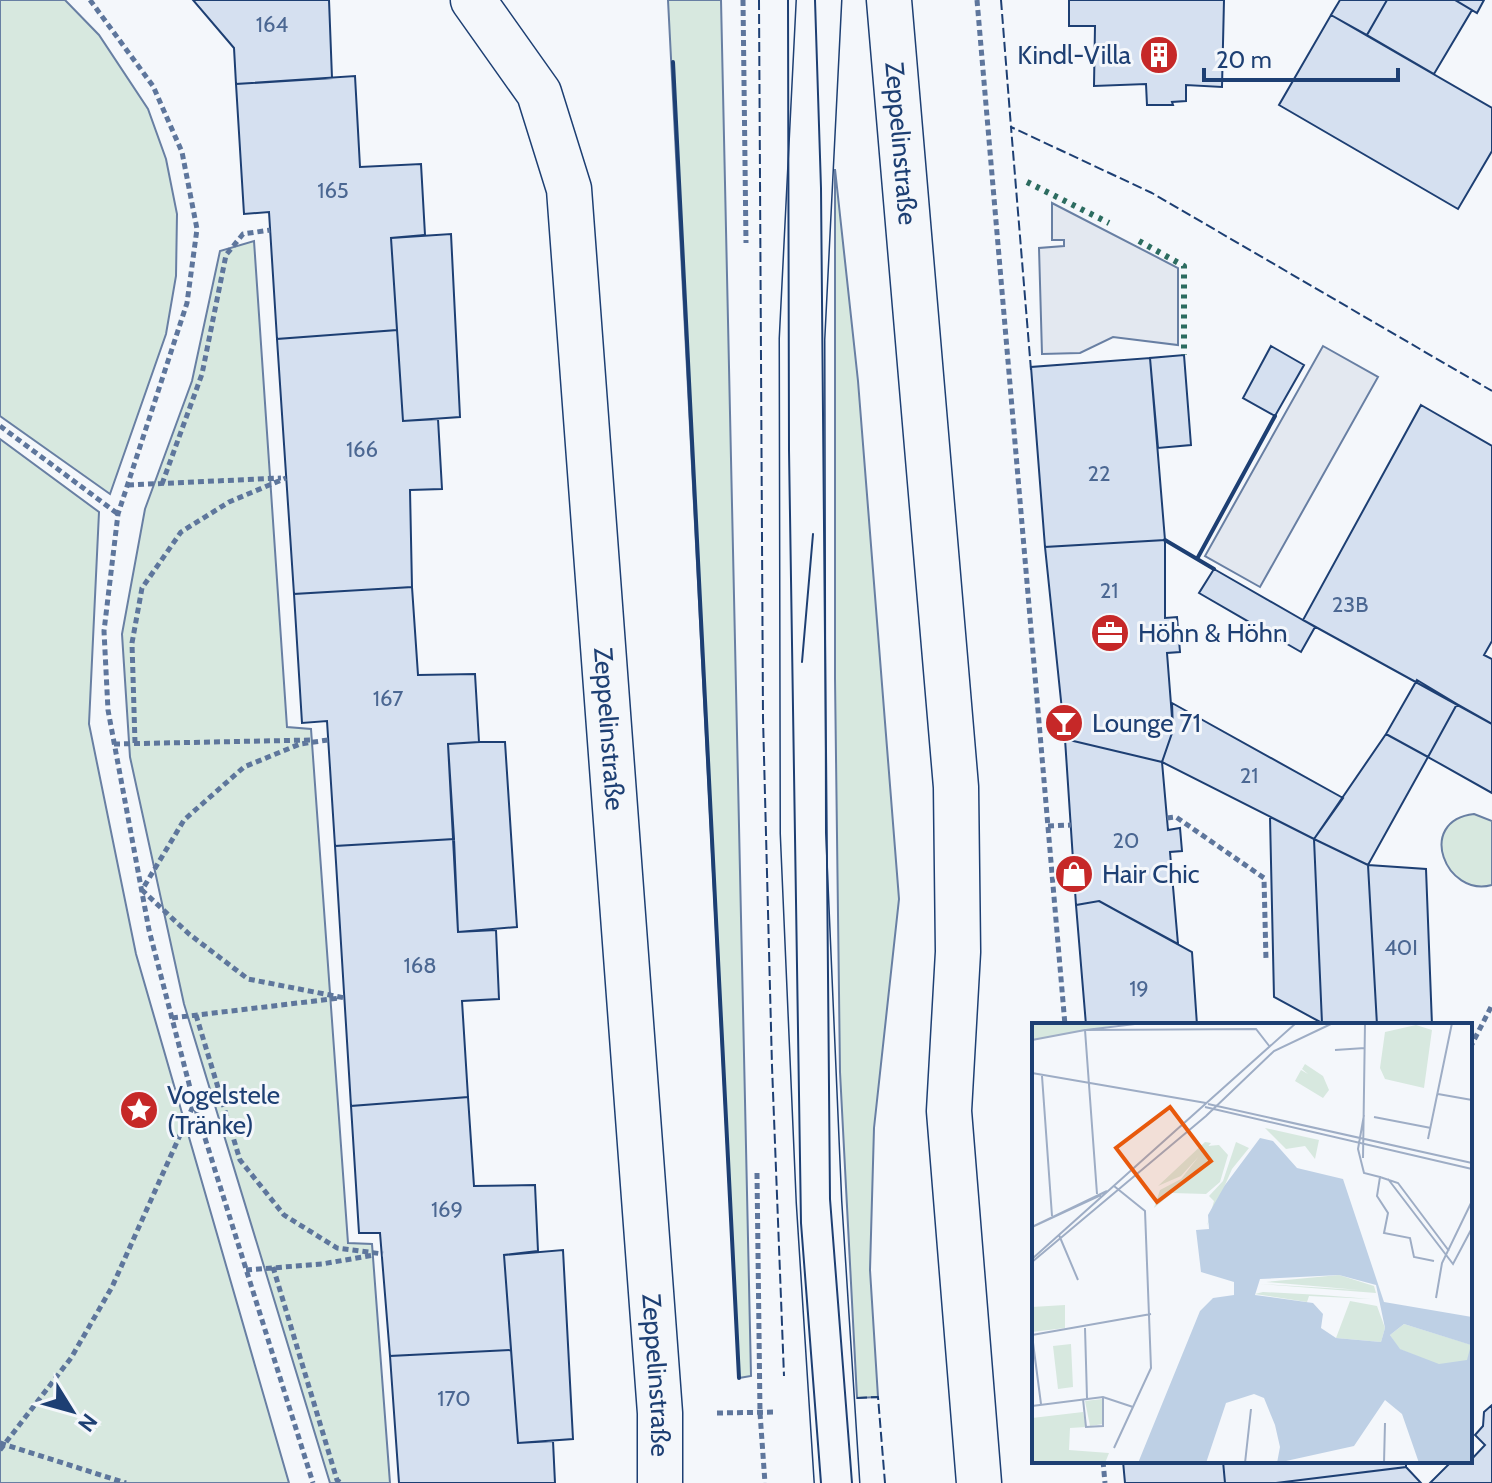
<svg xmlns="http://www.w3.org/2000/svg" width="1492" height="1483" font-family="Cabin,sans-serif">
  <rect width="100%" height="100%" fill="#f4f7fb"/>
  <path fill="#d7e8df" stroke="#687fa3" stroke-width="2" d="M0,0H65L99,35L148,109L166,159L177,214L176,276L166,334L110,494L0,416Z
    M668,0H721L751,1376L739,1378Z
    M835,169L858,381L899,899L874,1128L870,1270L878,1397L857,1398L840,1072L835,678Z
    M254,241L287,727L311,729L348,1243L372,1244L390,1483H330L184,1004L130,757L122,634L145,509L192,381L220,251Z
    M0,439L99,512L89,724L136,954L289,1483H0Z
    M1474,814L1492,821V885C1446,898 1415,821 1474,814Z"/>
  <path fill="#e3e8f0" stroke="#687fa3" stroke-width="2" d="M1052,203L1178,268V345L1113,337L1080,353L1042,354L1039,248L1064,246V240H1052Z
    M1323,346L1378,377L1260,587L1205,556Z"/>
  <path fill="#d5e0f0" stroke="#1d3f73" stroke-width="2" d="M193,0H329L332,78L236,84L234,48Z
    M1069,0H1224L1222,87L1186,85V101L1172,102L1173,105H1147L1146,84L1094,86L1095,26H1069Z
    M1340,0H1387L1367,35L1331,15Z
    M1387,0H1455L1472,10L1434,74L1367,35Z
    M1455,0H1484L1477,13Z
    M1331,15L1492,108V151L1458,209L1279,105Z
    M355,76L360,167L421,164L425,235L391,238L397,330L277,339L269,212L244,214L236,84Z
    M451,234L460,417L403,421L391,238Z
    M397,330L403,421L438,419L442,489L410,490L412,587L294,594L277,339Z
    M1271,346L1304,365L1275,416L1243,398Z
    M1184,355L1191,445L1158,448L1150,358Z
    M1150,358L1165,540L1045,547L1031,367Z
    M1421,405L1492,446V641L1484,655L1492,659V724L1303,620Z
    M1165,540V618L1177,617L1180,652L1167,653L1173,730L1162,762L1065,739L1045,547Z
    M1214,569L1315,627L1301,652L1199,593Z
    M412,587L418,675L475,674L479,742L448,744L454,839L335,846L327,721L302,723L294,594Z
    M1417,680L1457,704L1428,757L1386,734Z
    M1172,703L1343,798L1314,839L1162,762L1173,730Z
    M1457,704L1492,724V793L1428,757Z
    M1386,734L1428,757L1368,865L1314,839Z
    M1065,739L1162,762L1168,830L1180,828L1182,851L1170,852L1178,944L1099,901L1076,905Z
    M479,742H505L517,927L458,932L448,744Z
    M1270,817L1314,839L1322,1023L1274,997Z
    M454,839L458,932L496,930L499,999L462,1001L468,1097L351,1106L335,846Z
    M1314,839L1368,865L1377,1025H1325L1322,1023Z
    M1368,865L1426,869L1432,1025H1377Z
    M1099,901L1192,952L1197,1025H1086L1076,905Z
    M468,1097L474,1186L535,1185L538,1251L504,1255L511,1350L390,1356L380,1233H359L351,1106Z
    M563,1250L573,1439L518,1443L504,1255Z
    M511,1350L518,1443L553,1441L555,1483H399L390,1356Z
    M1492,1405V1483H1430L1452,1461L1466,1463L1470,1461L1485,1445L1475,1435L1483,1426L1484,1412Z
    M1123,1461H1223L1225,1483H1125Z
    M1223,1461H1406V1467L1276,1483H1225Z
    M1406,1467L1421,1483H1276Z"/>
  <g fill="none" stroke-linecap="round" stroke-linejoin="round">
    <defs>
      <g id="minor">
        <path id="s1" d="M473,0L539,93L569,189L660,1413V1483"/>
        <path d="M819,0L802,339L803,833L819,1202L837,1483"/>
      </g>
      <g id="major">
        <path id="s2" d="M889,0L956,787L958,952L949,1111L979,1483"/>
      </g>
    </defs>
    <use href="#minor" stroke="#1d3f73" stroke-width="47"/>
    <use href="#major" stroke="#1d3f73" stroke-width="47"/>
    <path stroke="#5e769c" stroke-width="5" stroke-dasharray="6 4" stroke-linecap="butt" d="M90,0L153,86L182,152L197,229L187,303L118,514L104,631L108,710L149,930L194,1103L313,1483
      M743,0L746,243
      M977,0L1065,1025
      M0,426L118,514
      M162,484L202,374L226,255L243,234L270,230
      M128,485L281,478
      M328,740L300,744L244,767L184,820L142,890L189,934L248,979L345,998
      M135,743L132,643L142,588L181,532L229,502L286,478
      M114,744L311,740
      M1167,818L1176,817L1264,878L1266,960
      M1048,826L1071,825
      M196,1015L240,1160L284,1215L337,1248L383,1254
      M172,1018L340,998
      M1470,1048L1492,1005
      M757,1173L760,1413L765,1483
      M273,1267L337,1480L341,1483
      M246,1270L322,1264L374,1255
      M717,1413L775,1412
      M0,1443L126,1483
      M0,1450L71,1358L112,1287L194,1104
      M1103,1461L1105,1483"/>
    <use href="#minor" stroke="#f4f7fb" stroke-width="44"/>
    <use href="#major" stroke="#f4f7fb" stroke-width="44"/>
    <path stroke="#1d3f73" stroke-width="2" d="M788,0L789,450L801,1223L821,1483
      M815,0L821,188L830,1199L852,1483
      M802,662L813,534"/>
    <path stroke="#2c6c60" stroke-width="6" stroke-dasharray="4 6" stroke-linecap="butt" d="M1027,182L1109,223
      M1139,241L1184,266V355"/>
    <path stroke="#1d3f73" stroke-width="2" stroke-dasharray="10 4" stroke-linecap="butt" d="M759,0L763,718L772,1066L784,1376
      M1001,0L1011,127
      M1031,370L1011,127L1152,193L1492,391
      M857,1398L878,1397L885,1483"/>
    <path stroke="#1d3f73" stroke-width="4" d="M673,62L739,1378
      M1165,540L1214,569
      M1197,559L1275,416"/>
  </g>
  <defs>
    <symbol id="building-disc" viewBox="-11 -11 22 22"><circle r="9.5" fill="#c62828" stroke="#f4f7fb"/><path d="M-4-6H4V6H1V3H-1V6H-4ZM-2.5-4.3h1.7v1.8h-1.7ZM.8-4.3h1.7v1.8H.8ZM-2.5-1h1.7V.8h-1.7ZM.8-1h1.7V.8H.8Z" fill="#fff"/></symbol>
    <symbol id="office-disc" viewBox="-11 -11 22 22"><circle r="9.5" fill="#c62828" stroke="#f4f7fb"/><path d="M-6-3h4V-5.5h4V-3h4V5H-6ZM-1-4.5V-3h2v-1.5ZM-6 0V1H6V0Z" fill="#fff"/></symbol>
    <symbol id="bar-disc" viewBox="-11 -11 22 22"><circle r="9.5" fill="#c62828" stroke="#f4f7fb"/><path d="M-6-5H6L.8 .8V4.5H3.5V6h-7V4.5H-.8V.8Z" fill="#fff"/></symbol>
    <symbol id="shop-disc" viewBox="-11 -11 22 22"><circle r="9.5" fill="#c62828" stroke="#f4f7fb"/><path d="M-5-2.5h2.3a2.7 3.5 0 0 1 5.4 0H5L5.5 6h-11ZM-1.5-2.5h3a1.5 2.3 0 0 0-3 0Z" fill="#fff"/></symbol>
    <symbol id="sight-disc" viewBox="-11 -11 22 22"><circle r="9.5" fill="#c62828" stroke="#f4f7fb"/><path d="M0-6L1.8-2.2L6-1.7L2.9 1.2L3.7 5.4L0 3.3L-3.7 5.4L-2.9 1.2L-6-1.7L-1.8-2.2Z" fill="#fff"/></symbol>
  </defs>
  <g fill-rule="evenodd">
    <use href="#building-disc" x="1137" y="33" width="44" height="44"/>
    <use href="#office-disc" x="1088" y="611" width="44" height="44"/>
    <use href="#bar-disc" x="1042" y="701" width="44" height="44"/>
    <use href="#shop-disc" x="1052" y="852" width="44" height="44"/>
    <use href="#sight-disc" x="117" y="1088" width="44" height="44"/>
  </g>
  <g text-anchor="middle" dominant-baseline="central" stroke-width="6" stroke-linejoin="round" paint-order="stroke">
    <g font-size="22" fill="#4b6792">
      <text x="272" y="24">164</text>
      <text x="333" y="190">165</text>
      <text x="362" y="449">166</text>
      <text x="1099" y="473">22</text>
      <text x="1109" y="590">21</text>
      <text x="1350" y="604">23B</text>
      <text x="388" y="698">167</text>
      <text x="1249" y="775">21</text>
      <text x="1126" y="840">20</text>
      <text x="1401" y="947">40I</text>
      <text x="420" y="965">168</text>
      <text x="1139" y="988">19</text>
      <text x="447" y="1209">169</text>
      <text x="454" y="1398">170</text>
    </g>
    <g font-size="26" fill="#1d3f73" stroke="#f4f7fb" text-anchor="start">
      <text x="1131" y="55" text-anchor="end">Kindl-Villa</text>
      <text x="1138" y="633">Höhn &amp; Höhn</text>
      <text x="1092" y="723">Lounge 71</text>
      <text x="1102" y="874">Hair Chic</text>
      <text x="167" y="1095">Vogelstele<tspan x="167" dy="30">(Tränke)</tspan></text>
    </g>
    <g font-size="26" fill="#1d3f73" stroke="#f4f7fb">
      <text stroke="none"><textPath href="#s2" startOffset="144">Zeppelinstraße</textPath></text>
      <text stroke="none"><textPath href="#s1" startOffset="756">Zeppelinstraße</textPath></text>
      <text stroke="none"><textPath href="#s1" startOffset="1404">Zeppelinstraße</textPath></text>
    </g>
  </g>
  <g transform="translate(1032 1023)">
    <rect width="440" height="440" fill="#f4f7fb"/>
    <path d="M0,0H96L0,17ZM384,2L400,7L392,65L353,56L348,45L353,9ZM273,41L291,53L297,67L291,75L263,58L269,47L276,51L270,46ZM233,105L287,117L283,136L273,123L254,126ZM173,119L179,120L149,153L126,163ZM204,119L217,125L200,146L175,203L182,178L177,173L191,158ZM187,122L196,132L188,159L174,171L140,170L122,185L128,167L149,156L175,123ZM307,252L342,263L344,270L228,261L327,267L234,259ZM231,269L289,272L339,276L277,273L275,279L223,271ZM318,278L345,283L353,305L349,319L304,315ZM33,282V305L0,309V284ZM372,301L440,322V349L435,353L367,326L358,312ZM39,321L41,364L26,366L21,323ZM70,376L71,401L58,403L53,378ZM51,389L54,404L38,405L37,427L77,430L73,440H0V395Z" fill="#d7e8df"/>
    <path d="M228,115L241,118L265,145L311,156L352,279L440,294V440H387L370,391L353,377L322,423L245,440L248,424L243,402L232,375L222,371L194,380L174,440H106L168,288L181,275L202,272V259L169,249L164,207L177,206L176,192L193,162ZM307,252L344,262L353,305L349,319L304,315L289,305L291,291L281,280L223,272L228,256ZM372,301L439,322L435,337L407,341L368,326L358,312Z" fill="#bed0e5" fill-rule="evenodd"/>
    <path fill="none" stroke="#9eadc5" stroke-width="2" d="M53,7L65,171M54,7L111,0M0,17L53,7L224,6L238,24M303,27L333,25M0,50L174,80M10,53L20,193M406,71L440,77M176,81L440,140M173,84L440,146M332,92L326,126L332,150L348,154L345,173L356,190L352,210L378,215L382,234L402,238M342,94L399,105M396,116L420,0M331,135L333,0M348,154L366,160L417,228M356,156L421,241L440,205M0,204L75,168M0,204L69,172M27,212L46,257M0,236L264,0M0,239L174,93L242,28L301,0M404,275L410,240L440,178M53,305L55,375M0,312L119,291M0,312L9,381M51,376L54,404L71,403V375M0,383L71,374L101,384M82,425L119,345L113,188L82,163M213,440L219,386M352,440L353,400"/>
    <path fill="#e8590c" fill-opacity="0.15" stroke="#e8590c" stroke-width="4" d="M138,84L179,138L125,179L84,125Z"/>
    <rect width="440" height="440" fill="none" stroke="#1d3f73" stroke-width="4"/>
  </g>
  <g transform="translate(72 1411) rotate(127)" stroke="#f4f7fb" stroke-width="6" paint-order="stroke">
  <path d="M0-6L14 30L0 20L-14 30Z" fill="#1d3f73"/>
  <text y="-12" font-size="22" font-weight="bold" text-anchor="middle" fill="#1d3f73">N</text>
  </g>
  <path d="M1204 68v12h194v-12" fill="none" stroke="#1d3f73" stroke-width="4"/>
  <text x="1216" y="68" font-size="24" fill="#1d3f73" stroke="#f4f7fb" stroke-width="6" paint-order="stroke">20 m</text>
</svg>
